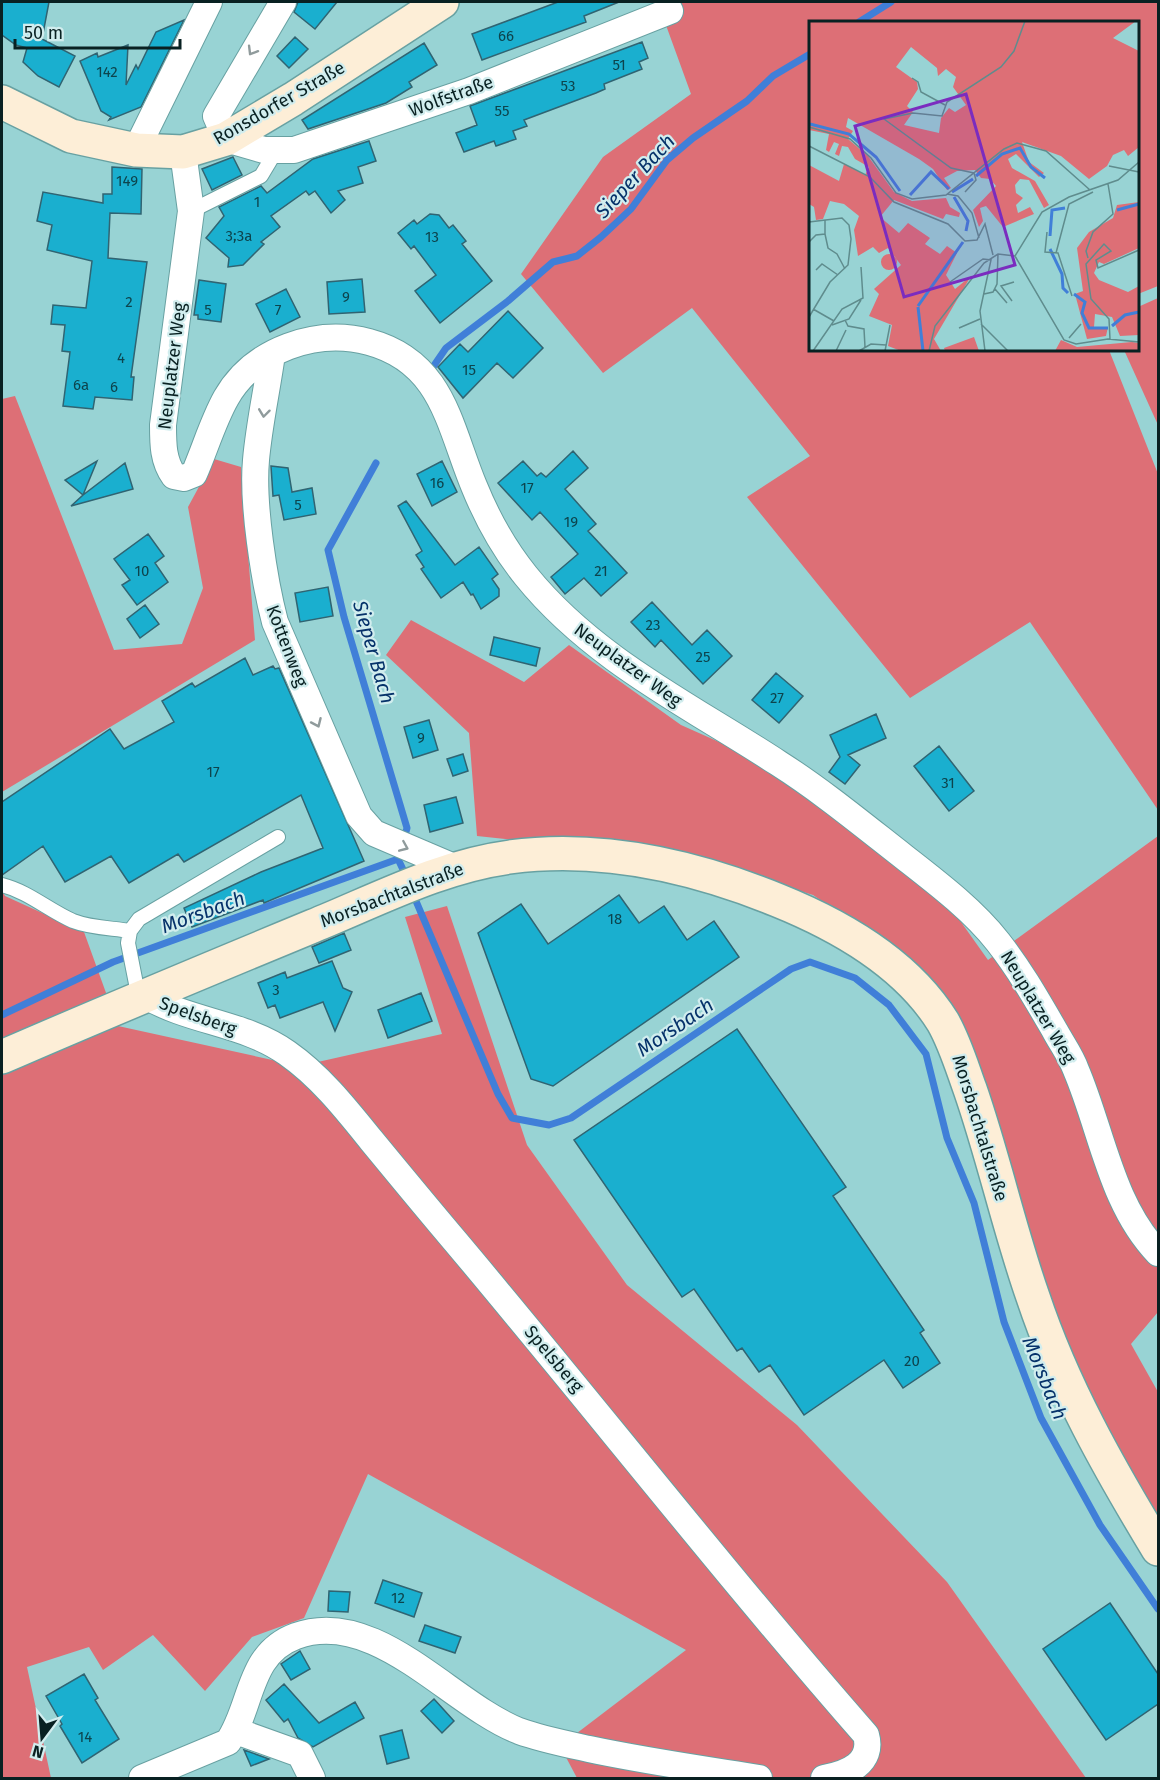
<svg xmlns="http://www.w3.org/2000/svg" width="1160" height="1780" font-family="'Fira Sans',sans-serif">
  <rect width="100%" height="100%" fill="#98d3d4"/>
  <path fill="#dd6f76" d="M662,2H1158V286L1138,294V22H810V350H1109L1158,474V810L1030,622L910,698L747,497L810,456L692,308L603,373L521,274L603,157L691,94L667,28Z
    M1158,298V425L1124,350H1138V307Z
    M15,396L114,650L182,644L203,588L188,507L214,459L241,467L255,640L2,792V399Z
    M411,620L524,682L569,645L681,725L771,765L929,877L988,960L1158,836V1312L1131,1344L1158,1392V1526L1113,1452L1038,1275L916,965L813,895L698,859L477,836L469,733L386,655Z
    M2,890L5,896L84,932L118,1026L300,1066L442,1034L405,917L447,906L527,1145L627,1285L797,1425L947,1582L1086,1778H577L560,1746L686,1650L368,1474L304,1618L252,1637L205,1691L153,1635L103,1670L89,1647L27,1667L51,1778H2Z"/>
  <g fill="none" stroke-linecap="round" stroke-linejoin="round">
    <path stroke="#407fd8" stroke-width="7" d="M859,22L891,2
      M433,367L446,348L508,301L553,262L577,256L601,237L631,209L667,160L693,138L747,101L773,76L810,54
      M376,463L328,550L344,617L407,828L403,842
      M413,894L498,1094L512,1118L549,1125L571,1118L791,969L810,962L855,978L889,1005L926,1054L947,1138L974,1203L1004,1322L1041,1418L1100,1525L1158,1609
      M2,1015L113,962L398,859L407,878"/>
  </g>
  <path fill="#1aafcf" stroke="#306472" stroke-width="1.5" d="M2,2H49L42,39L75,56L59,87L38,76L23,62L27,48L16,45L2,35Z
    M298,2H337L315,29L294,12Z
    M558,2H619L584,16L586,22L482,60L472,34Z
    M184,20L141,107L109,120L111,117L101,111L80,61L97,53L98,57L128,45L126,85L136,65L138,69L156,32Z
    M295,37L308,49L289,68L277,56Z
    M642,42L648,58L639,62L642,69L604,84L605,89L596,93L524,120L527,126L513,131L516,139L496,146L494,141L464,152L456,133L477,125L470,106Z
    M424,43L437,65L409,82L412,87L386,103L308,129L302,120Z
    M369,141L376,161L358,167L363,183L338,191L345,200L331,213L315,191L309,195L306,191L271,216L280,227L261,242L264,244L243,265L228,267L229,258L206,238L224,216L219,207L261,186L267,193L313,159Z
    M233,157L242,175L212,190L202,169Z
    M112,167L142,169L141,214L110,213L108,258L147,262L131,377H134L132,400L95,397L93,409L63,406L70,352L62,351L65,325L51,324L53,305L86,308L92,261L47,250L52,225L37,221L43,192L103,203V194H112Z
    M430,214L439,215L449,228L453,225L466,241L462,244L492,281L440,323L415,291L436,275L414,246L411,249L398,233L414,220L417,224Z
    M362,279L365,312L329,314L327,282Z
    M199,280L226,284L221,322L198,319V315H194Z
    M286,289L300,317L270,332L256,304Z
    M508,311L543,348L513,378L497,363L463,398L438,367L460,344L468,352Z
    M573,451L588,468L565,489L596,524L588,531L627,573L601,596L584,578L565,594L551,577L578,554L540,512L532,520L498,483L523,461L537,476L541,473L546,477Z
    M97,461L83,495L125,463L133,489L71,506L83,495L65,480Z
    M442,461L457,492L432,506L417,474Z
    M271,466L288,468L292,492L312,488L316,514L284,520L279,495L273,496Z
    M406,501L455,565L479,547L498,574L492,579L499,589V596L481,609L473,594L471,595L463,582L441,598L421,569L424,567L416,555L422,551L398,506Z
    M148,534L164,556L155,563L168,582L137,605L122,585L130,580L114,559Z
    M328,587L333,616L300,622L295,593Z
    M652,602L692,645L707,630L732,656L703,684L661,640L655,647L631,622Z
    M145,605L159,624L140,638L127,619Z
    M494,637L540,648L536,666L490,655Z
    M245,658L253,675L273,666L275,669L279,668L364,861L264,903L263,900L192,927L184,908L261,872L323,848L301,795L184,862L178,854L129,883L111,856L65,882L43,846L2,875V802L110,729L124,749L174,722L162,701L192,683L195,687Z
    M776,673L803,696L779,723L752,700Z
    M876,714L886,738L848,755L860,765L845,784L829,772L840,757L830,735Z
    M429,720L438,750L413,758L404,727Z
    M939,746L974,791L949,811L914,766Z
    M463,754L468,771L453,776L447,759Z
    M456,797L463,823L430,832L424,805Z
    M619,895L639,923L664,906L687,940L714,921L739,957L553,1086L531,1079L478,933L521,904L548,944Z
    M344,933L351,950L319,963L312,947Z
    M332,961L343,988L352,992L335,1031L323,1002L280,1018L275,1005L268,1008L258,983L285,972L287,978Z
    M421,993L432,1021L388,1038L378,1010Z
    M737,1029L846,1187L833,1196L924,1330L920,1333L940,1363L903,1388L884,1360L804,1415L770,1365L759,1372L742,1348L737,1351L694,1289L682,1297L574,1140Z
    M383,1580L422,1593L414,1617L375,1603Z
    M329,1591L350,1592L348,1612L328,1611Z
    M1110,1603L1158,1674V1704L1106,1740L1043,1649Z
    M425,1625L461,1637L455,1653L419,1641Z
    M300,1651L310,1669L291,1680L281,1664Z
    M84,1674L98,1698L95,1700L119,1739L82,1763L60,1726L62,1724L46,1696Z
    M284,1684L319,1723L355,1702L364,1718L313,1747L298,1738L288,1719L284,1722L266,1700Z
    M434,1699L454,1721L442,1733L421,1711Z
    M402,1730L409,1758L387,1764L380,1736Z
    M244,1750L269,1759L251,1766Z"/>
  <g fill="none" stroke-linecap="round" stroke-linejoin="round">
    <defs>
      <path id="lane" d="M191,211L261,176L276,151
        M2,885C29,892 48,910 73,921C91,928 111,928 130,931
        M139,999L128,943L130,931L139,919L278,837"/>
      <path id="street" d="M283,2L216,116L226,139L264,150H294L469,91L670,11
        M136,150L209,2
        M183,152L191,211L163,425C163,444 163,461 174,476L184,478L194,474C205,449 213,421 226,398C254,349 317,328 369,342C443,362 449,426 474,486C487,518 504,549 526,576C593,659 691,706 778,763C822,791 863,825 904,857C936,882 973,910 998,942C1020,970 1037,1000 1055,1031C1062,1044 1071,1056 1076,1070C1102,1131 1111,1204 1158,1253
        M272,354C267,390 259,425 256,460C252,503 264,580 275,622L359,816L374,833L456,868
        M146,996C190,1022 245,1023 287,1053C320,1076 346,1109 371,1140C399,1174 427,1208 455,1241C593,1405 725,1574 866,1735C874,1763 847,1774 824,1778
        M236,1731L300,1754L312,1778
        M142,1778L228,1742C253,1706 247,1654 296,1636C376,1607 450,1704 519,1731C541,1739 566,1744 589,1749C645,1761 702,1769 759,1778"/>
      <path id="secondary" d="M2,102L71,136L136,150L183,152L226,139L293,99L442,2
        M2,1057C105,1012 209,969 313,926C377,900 441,866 510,857C601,845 693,866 777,900C839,925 907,964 943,1022C955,1043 962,1067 970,1089C994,1158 1009,1229 1033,1297C1063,1387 1109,1468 1158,1549"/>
    </defs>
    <use href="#lane" stroke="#68a1a2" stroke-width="16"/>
    <use href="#street" stroke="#68a1a2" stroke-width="28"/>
    <use href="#secondary" stroke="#68a1a2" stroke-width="36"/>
    <use href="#lane" stroke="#fff" stroke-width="14"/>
    <use href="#street" stroke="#fff" stroke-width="26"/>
    <use href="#secondary" stroke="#fdeed7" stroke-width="33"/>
  </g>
  <defs><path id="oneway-chevron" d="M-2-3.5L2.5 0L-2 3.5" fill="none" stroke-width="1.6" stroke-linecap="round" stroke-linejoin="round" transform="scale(1.5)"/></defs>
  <g stroke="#909b9c">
    <use href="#oneway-chevron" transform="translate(252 51) rotate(121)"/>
    <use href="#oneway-chevron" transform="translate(264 413) rotate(97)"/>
    <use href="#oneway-chevron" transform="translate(317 723) rotate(66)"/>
    <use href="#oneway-chevron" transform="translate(404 847) rotate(23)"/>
  </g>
  <g text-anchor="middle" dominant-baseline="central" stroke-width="4.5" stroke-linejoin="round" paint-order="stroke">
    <g font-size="15" fill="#0d444d">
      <text x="506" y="36">66</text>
      <text x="619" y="65">51</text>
      <text x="107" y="72">142</text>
      <text x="568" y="86">53</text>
      <text x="502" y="111">55</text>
      <text x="127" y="181">149</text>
      <text x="257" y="202">1</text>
      <text x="239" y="236">3;3a</text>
      <text x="432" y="237">13</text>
      <text x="346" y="297">9</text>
      <text x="129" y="302">2</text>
      <text x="208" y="310">5</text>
      <text x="278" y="310">7</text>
      <text x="121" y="358">4</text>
      <text x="469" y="370">15</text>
      <text x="81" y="385">6a</text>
      <text x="114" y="387">6</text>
      <text x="437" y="483">16</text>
      <text x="527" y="488">17</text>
      <text x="298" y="505">5</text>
      <text x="571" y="522">19</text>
      <text x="142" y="571">10</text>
      <text x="601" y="571">21</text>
      <text x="653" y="625">23</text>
      <text x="703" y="657">25</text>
      <text x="777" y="698">27</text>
      <text x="421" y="738">9</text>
      <text x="213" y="772">17</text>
      <text x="948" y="783">31</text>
      <text x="615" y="919">18</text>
      <text x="276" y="990">3</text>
      <text x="912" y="1361">20</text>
      <text x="398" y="1598">12</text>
      <text x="85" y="1737">14</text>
    </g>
    <g font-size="18" fill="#092122" stroke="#d1edee">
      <text transform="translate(451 96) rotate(-20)">Wolfstraße</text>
      <text transform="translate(279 103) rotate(-30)">Ronsdorfer Straße</text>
      <text transform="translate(172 366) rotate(-83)">Neuplatzer Weg</text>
      <text transform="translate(287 646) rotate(69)">Kottenweg</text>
      <text transform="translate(628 665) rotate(36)">Neuplatzer Weg</text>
      <text transform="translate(392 895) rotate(-21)">Morsbachtalstraße</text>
      <text transform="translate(1038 1007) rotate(59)">Neuplatzer Weg</text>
      <text transform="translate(198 1016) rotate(20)">Spelsberg</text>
      <text transform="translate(980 1128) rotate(73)">Morsbachtalstraße</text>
      <text transform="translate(554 1359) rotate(50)">Spelsberg</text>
    </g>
    <g font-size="20" font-style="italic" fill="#06326a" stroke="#d1edee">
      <text transform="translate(635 176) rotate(-47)">Sieper Bach</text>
      <text transform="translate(374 652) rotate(74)">Sieper Bach</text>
      <text transform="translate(203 912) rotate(-20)">Morsbach</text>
      <text transform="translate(675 1027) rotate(-34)">Morsbach</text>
      <text transform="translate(1045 1378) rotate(68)">Morsbach</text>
    </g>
  </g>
  <g transform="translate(809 21)">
    <rect width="330" height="330" fill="#98d3d4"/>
    <path d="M0,0H327L304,17L330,30V126L319,135L315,129L304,134L298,145L280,158L252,135L213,121L220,141L235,152L230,156L207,133L199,138L203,147L226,160L240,184L235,187L220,159L211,158L206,164L207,172L214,177L207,184L209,192L221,186L225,193L194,206L177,185L171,187L174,200L170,206L164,189L187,165L181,158L172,157L166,149L148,150L135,157L142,167L138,169L124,148L110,138L39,97L37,106L44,110L39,118L59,135L85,171L103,180L137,177L141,186L151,192L150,196L137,193L134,198L85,179L71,196L90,212L99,202L121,217L116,223L131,233L138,225L148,232L137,254L146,268L162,255L125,318L132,330H92L79,325L83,304L60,295L70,273L65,268L92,244L79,227L70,232L64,226L49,235L45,209L50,195L35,183L21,180L14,198L7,199L5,186L0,183V144L30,160L35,143L56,154L60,146L46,138L39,126L33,125L30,135L26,133L30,123L25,121L20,131L17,129L20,113L0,109ZM102,26L128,47L129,55L137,48L147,56L144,66L157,84L146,91L140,87L132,97L130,112L95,104L104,91L98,85L109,68L108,61L87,46ZM330,181V227L295,243L290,241L285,252L290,259L319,271L330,265V314L311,315L303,296L286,293L285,306H299L297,315L278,318L266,273L274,270L268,227L280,211L304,197L308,184ZM72 241a8 8 0 1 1 16 0a8 8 0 1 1-16 0ZM165,316L170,330H136L135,327ZM252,319L268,326L323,321L330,322V330H246Z" fill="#dd6f76" fill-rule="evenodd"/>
    <path fill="none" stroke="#407fd8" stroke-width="3" d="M1,103L40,113L67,136L91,170M167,155L193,133L211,127L222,146L236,157M143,171L164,158M101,174L122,151L140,168M145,176L159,200L157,210M308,189L330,183M241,215L243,189L256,187M241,228L253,253L254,267L259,272M265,273L276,281L273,292L280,307H299M109,285L154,221M109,286L114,330M303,305L316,294L330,291"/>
    <path fill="none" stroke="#5f8c8d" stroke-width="1.5" d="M103,57L109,61L112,71L136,84M0,106L41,118L62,137L87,172L103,178L137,174L195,128L208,122L237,130L281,169M0,125L61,156L85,181L139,203L156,220L168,219L176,203L184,234M300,145L330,151M165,152L142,147L75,98L104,92L133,95L138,81L192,46L205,30L216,0M156,171L167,159L165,152M138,173L149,175L163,192L170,217M0,201L33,197L40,204L42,218L39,244L21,261L0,296M238,211L236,231L249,232L263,275M16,213L19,227L28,233L36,248M0,221L7,214L16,213V199M247,232L260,183L284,171M206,235L255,319L267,323L299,318L330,321M206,235L233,191L260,176L309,159L330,141M279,237L277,230L284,211L304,193L299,163M7,249L13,243L29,254M141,261L174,238L182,239L171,290L176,330M186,268L198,282M175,273L184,271L188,263L189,233M203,280L192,265L205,261M4,288L25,300M36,299L39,305L55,308L56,326M172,303L199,330M23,304L40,298L52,279M150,307L171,298M260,317L272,303M301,318L300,298L282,278L277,243L295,223L302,230L287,239L289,247L330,229M4,330L33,288L54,277L52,246M27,330L37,309M50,330L62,323L77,324M76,330L81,304M120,330L126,305L175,242L189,233L206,235"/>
    <path fill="#7b2cbf" fill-opacity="0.15" stroke="#7b2cbf" stroke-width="3" d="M157,73L206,244L95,276L46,105Z"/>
    <rect width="330" height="330" fill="none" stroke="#092122" stroke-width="3"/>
  </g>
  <rect width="1160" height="1780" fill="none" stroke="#092122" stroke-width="6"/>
  <g transform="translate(42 1738) rotate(196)" stroke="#d1edee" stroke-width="4.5" paint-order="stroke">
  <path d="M0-4.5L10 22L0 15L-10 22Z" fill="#092122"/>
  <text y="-9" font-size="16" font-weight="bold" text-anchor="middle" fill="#092122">N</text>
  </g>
  <path d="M15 39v9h165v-9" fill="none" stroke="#092122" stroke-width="3"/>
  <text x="24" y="39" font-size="18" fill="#092122" stroke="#d1edee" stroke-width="4.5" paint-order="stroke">50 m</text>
</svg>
